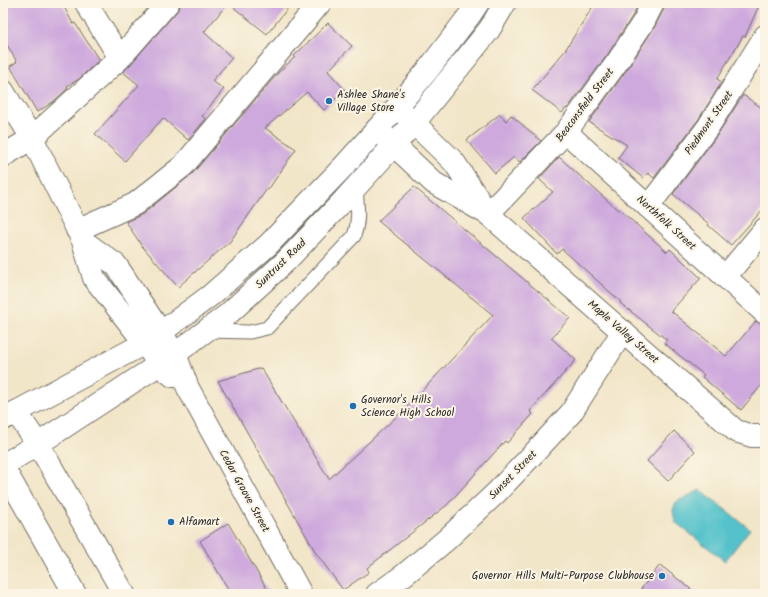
<svg xmlns="http://www.w3.org/2000/svg" width="768" height="597" font-family="Kalam,sans-serif">
  <rect width="100%" height="100%" fill="#fcf5e5"/>
  <filter id="ink" filterUnits="userSpaceOnUse"><feTurbulence type="fractalNoise" baseFrequency=".025" numOctaves="2"/><feDisplacementMap in="SourceGraphic" scale="8" xChannelSelector="R" yChannelSelector="G"/><feConvolveMatrix kernelMatrix="1 2 1 2 8 2 1 2 1" color-interpolation-filters="sRGB"/></filter>
  <filter id="wash" filterUnits="userSpaceOnUse"><feTurbulence type="fractalNoise" baseFrequency=".012" numOctaves="4" result="noise"/><feDisplacementMap in="SourceGraphic" scale="16" xChannelSelector="R" yChannelSelector="G"/><feGaussianBlur stdDeviation="0.9" result="paint"/><feColorMatrix in="noise" values="0 0 0 0 0 0 0 0 0 0 0 0 0 0 0 0 0 1.4 0 .05"/><feComposite in="paint" operator="in"/></filter>
  <g filter="url(#wash)">
    <rect width="100%" height="100%" fill="#f2e6c9"/>
    <path fill="#54c2cb" stroke="#40767b" d="M700,490L750,529L725,561L675,522L673,510L676,502Z"/>
    <g id="blocks">
      <path fill="#cda9dd" d="M12,3H62L73,24L75,23L99,60L79,79L67,86L68,88L53,102L37,112L10,66L17,62L3,38V9Z
        M180,3H292L267,34L228,3L204,32L232,58L212,81L224,89L202,116L206,119L188,140L163,118L125,161L95,134L139,85L123,72L129,66L177,11L180,6Z
        M595,3H639L633,15L608,54L567,109L566,108L562,113L532,90L564,52Z
        M665,3H760L745,37L743,36L717,79L722,82L698,120L654,178L648,173L643,178L618,158L627,145L589,122L628,68L654,28L664,9Z
        M328,23L352,46L328,71L345,90L324,110L307,92L265,128L296,149L268,190L267,189L229,243H228L178,287L142,246L126,222L143,214L192,174L279,72L295,57L294,56Z
        M743,95L765,110V207L731,245L708,225L709,224L673,194L718,134Z
        M500,114L506,121L511,115L541,141L520,162L514,157L495,173L467,140Z
        M559,157L618,210L619,209L667,252L670,249L701,278L671,311L726,356L756,321L762,325H765V381L741,410L702,377L704,375L664,343L667,340L620,303L621,302L562,249L557,254L524,218L553,192L539,179Z
        M414,187L570,318L551,338L576,360L530,411L533,414L507,443L505,441L447,505L367,568L369,572L343,590L316,553L218,381L261,368L329,479L408,406L493,315L378,221Z
        M674,431L695,451L668,481L647,461Z
        M228,523L270,594H231L200,541Z
        M660,565L697,594H637Z"/>
    </g>
  </g>
  <g filter="url(#ink)">
    <use href="#blocks" fill-opacity="0" stroke="#716c62" stroke-width="1"/>
    <g fill="none" stroke-linecap="round" stroke-linejoin="round">
      <defs>
        <path id="service" d="M205,331L250,332L267,328L354,236C360,219 357,205 356,187"/>
        <path id="minor" d="M86,3L120,58
          M3,91L32,138L83,241L94,278L145,343L159,365L173,376
          M400,110L414,123L454,162L486,211
          M377,129L434,183L488,214L736,431L752,436H765
          M566,132L765,313
          M3,156L32,138L120,58L168,3
          M648,207L708,127L765,36
          M488,214L566,132L618,61L644,21L653,3
          M77,230L135,204L183,166L320,3
          M83,241L116,265L175,354L188,388L301,594
          M725,277L765,229
          M16,412L38,444
          M377,594L404,575L446,540L497,492L536,451L571,413L623,331"/>
        <path id="tertiary" d="M3,419L145,343L160,333L211,295L268,245L343,167L397,107L427,71L472,12L478,3
          M38,444L124,594
          M3,465L38,444L175,354L227,315L286,261L344,200L414,123L489,30L505,3
          M3,467L75,594"/>
      </defs>
      <use href="#service" stroke="#716c62" stroke-width="15"/>
      <use href="#minor" stroke="#716c62" stroke-width="24"/>
      <use href="#tertiary" stroke="#716c62" stroke-width="24"/>
      <use href="#service" stroke="#fff" stroke-width="13"/>
      <use href="#minor" stroke="#fff" stroke-width="22"/>
      <use href="#tertiary" stroke="#fff" stroke-width="22"/>
    </g>
  </g>
  <g fill="#1f6fb2" stroke="#fcf5e5" stroke-width="1.5">
    <circle cx="329" cy="101" r="4"/>
    <circle cx="353" cy="406" r="4"/>
    <circle cx="171" cy="522" r="4"/>
    <circle cx="662" cy="576" r="4"/>
  </g>
  <g text-anchor="middle" dominant-baseline="central" stroke-width="4" stroke-linejoin="round" paint-order="stroke">
    <g font-size="11" fill="#2b2b2b" stroke="#fcf5e5" text-anchor="start">
      <text x="337" y="95">Ashlee Shane's<tspan x="337" dy="13">Village Store</tspan></text>
      <text x="361" y="400">Governor's Hills<tspan x="361" dy="13">Science High School</tspan></text>
      <text x="179" y="522">Alfamart</text>
      <text x="654" y="576" text-anchor="end">Governor Hills Multi-Purpose Clubhouse</text>
    </g>
    <g font-size="11" fill="#2b2b2b" stroke="#fcf5e5">
      <text transform="translate(585 105) rotate(-53)">Beaconsfield Street</text>
      <text transform="translate(709 123) rotate(-55)">Piedmont Street</text>
      <text transform="translate(666 223) rotate(42)">Northfolk Street</text>
      <text transform="translate(281 264) rotate(-44)">Suntrust Road</text>
      <text transform="translate(623 332) rotate(41)">Maple Valley Street</text>
      <text transform="translate(513 475) rotate(-46)">Sunset Street</text>
      <text transform="translate(244 491) rotate(61)">Cedar Groove Street</text>
    </g>
  </g>
  <rect width="768" height="597" fill="none" stroke="#fcf5e5" stroke-width="16"/>
</svg>
